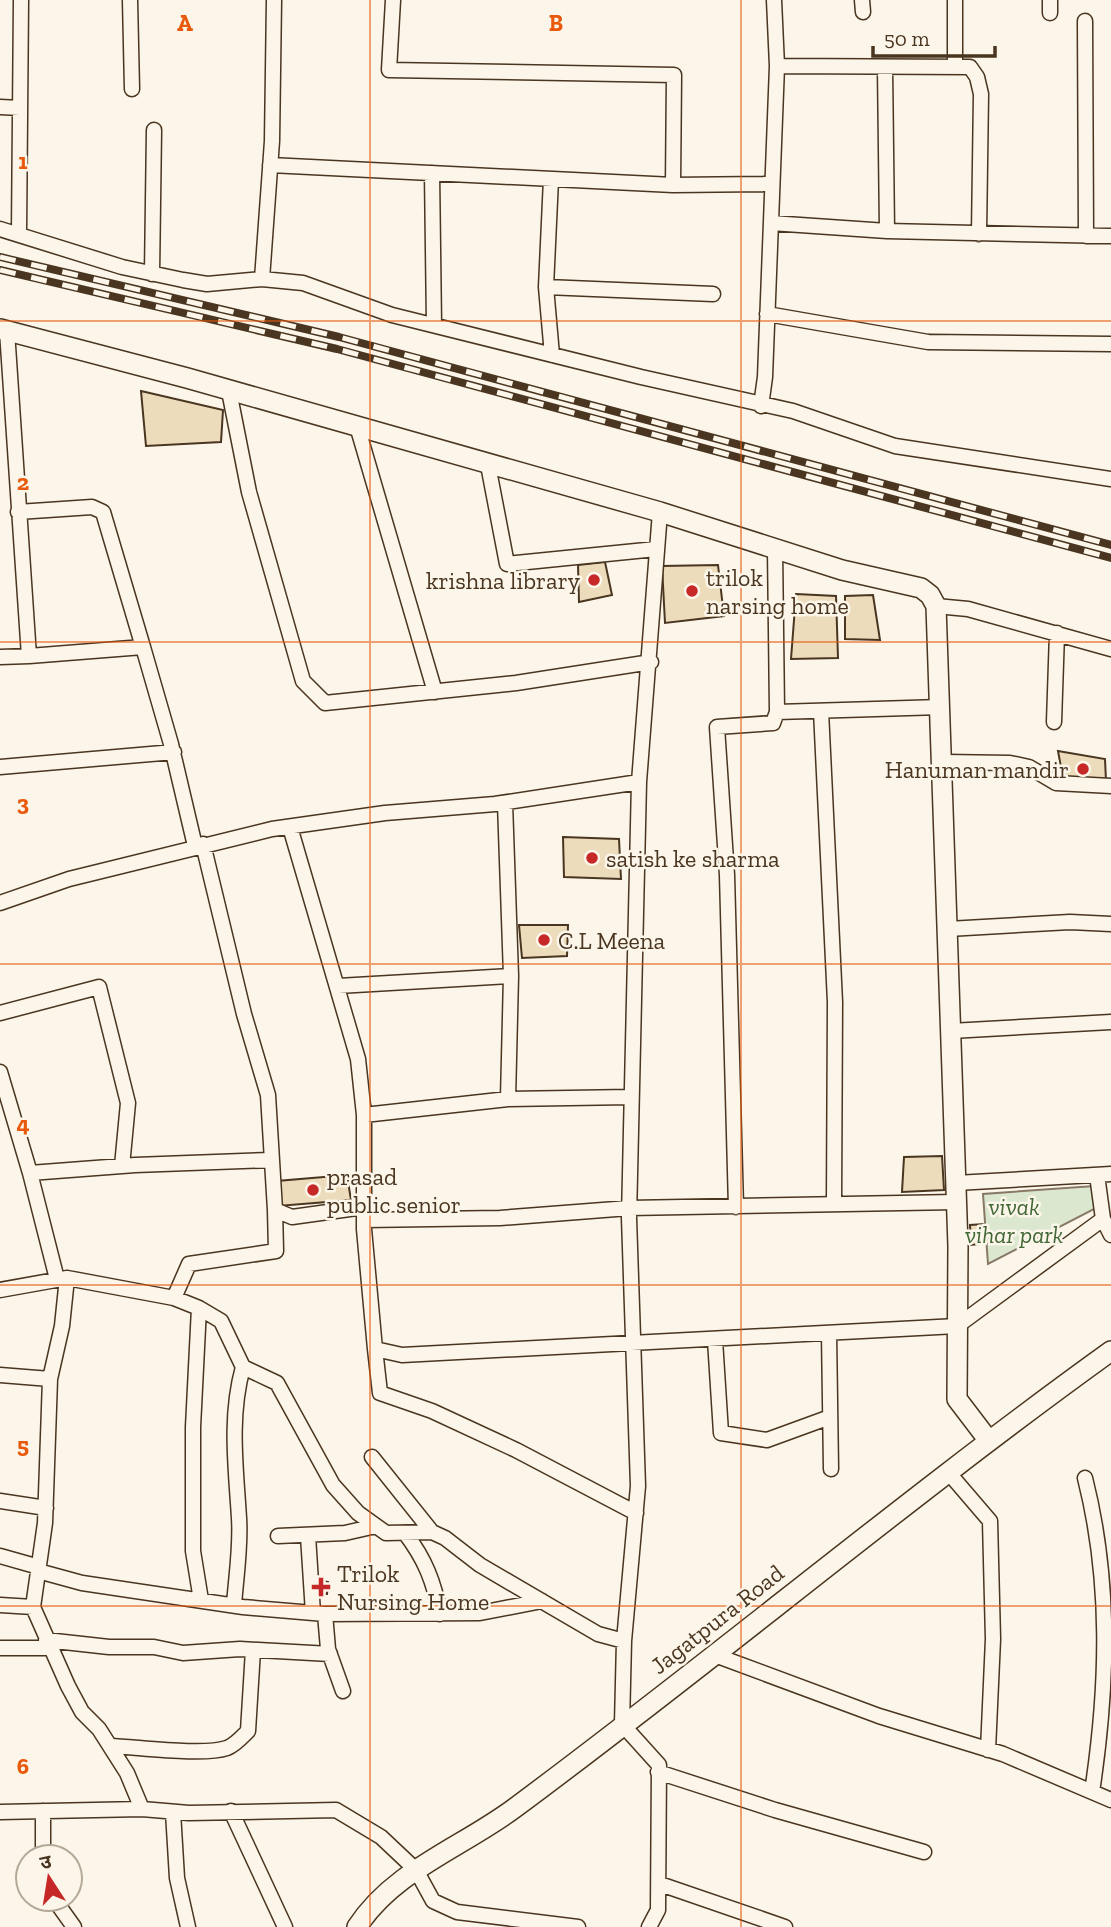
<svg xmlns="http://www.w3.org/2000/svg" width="1111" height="1927" font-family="'Zilla Slab','Noto Sans Devanagari',serif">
  <rect width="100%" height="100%" fill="#fbf6e9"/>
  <path fill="#dce7d0" stroke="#887966" stroke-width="2" d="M1094,1186L1098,1207L988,1264L983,1194Z"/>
  <path fill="#ecdcbc" stroke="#4a3520" stroke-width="2" d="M141,391L223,410L221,442L146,446Z
    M605,562L612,595L579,602L578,565Z
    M718,565L724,616L665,623L662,566Z
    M796,594L836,596L838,658L791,659Z
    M873,595L880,640L845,639V596Z
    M1058,751L1105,759L1106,781L1063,778Z
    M563,837L619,839L621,879L564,877Z
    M519,925H568L567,956L522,958Z
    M942,1156L944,1190L902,1192L904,1157Z
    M347,1175L351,1200L278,1206L277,1181Z
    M985,1224L989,1243L971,1245L970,1225Z
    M313,1579L328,1582L327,1594L313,1593Z"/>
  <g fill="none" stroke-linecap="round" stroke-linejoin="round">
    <defs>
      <path id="minor" d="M130,0L132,89
        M393,0L389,70L674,75L673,185L772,184
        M862,0L863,12
        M955,0V67
        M1050,13V0
        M1085,21L1086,236
        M777,66L970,67L977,77L981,94L979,234
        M885,68L887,231
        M0,107L20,108
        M270,165L673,185
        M432,173L434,325
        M551,179L546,287L713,294
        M771,223L887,231L1111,236
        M0,229L122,267L183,280L207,284L262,279L303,283L392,315L641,377L793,411L895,446L1111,479
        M19,233L21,0
        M152,274L154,130
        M262,279L272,141L274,0
        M546,287L552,355
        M767,314L928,342L1111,344
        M229,391L249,492L303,681L325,703L516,683L651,662
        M761,406L765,377L777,66L774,0
        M357,426L435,692
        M488,465L507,564L656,549
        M18,512L92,507L103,512L143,647L29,656
        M775,549L777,712L941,707
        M936,606L968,609L1111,649
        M143,647L171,744L195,846
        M0,657L29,656L7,331
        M821,711L835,1002L834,1203
        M1054,722L1057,633
        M944,762L1010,763L1029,767L1056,783L1111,786
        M0,767L174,752
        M639,782L629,1218L638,1486L624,1641L622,1724L659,1765L658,1910L649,1927
        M505,803L511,976L508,1099
        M290,827L358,1059L364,1115V1229L375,1349L402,1355L957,1326L1103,1219
        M203,844L244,1014L268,1095L275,1210L292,1217L364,1207
        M0,903L69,879L272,829L385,813L495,804L639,782L660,512
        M948,929L1070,922L1111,924
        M338,986L511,976
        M0,1013L99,987L128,1103L122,1166
        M951,1031L1111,1022
        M0,1072L30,1173L57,1279
        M364,1115L508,1099L630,1097
        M30,1173L135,1165L271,1160
        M1097,1175L1103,1219L1111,1235
        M956,1183L1111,1174
        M736,1207L727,875L717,727L773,723L777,712
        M364,1220L500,1218L629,1208L956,1202
        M67,1278L62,1326L50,1379L45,1523L33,1607L68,1686L82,1712L99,1729L127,1773L142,1809
        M0,1290L67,1278L174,1298L199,1308L221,1321L243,1367L277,1383L333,1485L358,1513L386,1533L432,1532L445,1538L480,1565L598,1634L624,1641
        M174,1298L189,1264L276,1251L275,1210
        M199,1308L193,1427V1551L201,1600
        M829,1333L831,1469
        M715,1340L721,1433L767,1440L830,1417
        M375,1349L380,1393L432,1411L516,1450L636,1513
        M0,1375L50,1379
        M372,1457L432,1532
        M948,1472L990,1521L993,1639L988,1750
        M1085,1478C1111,1581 1108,1686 1092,1792
        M0,1501L46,1508
        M405,1533C425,1559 434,1582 440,1614
        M278,1536L345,1533L376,1526
        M308,1536L313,1613
        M0,1556L39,1567
        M38,1571L82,1583L243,1607L325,1614L480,1613L542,1601
        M0,1605L33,1607
        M234,1605C236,1577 241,1547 239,1518C236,1468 229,1417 243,1367
        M325,1614L328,1649L343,1691
        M46,1640L109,1647H154L183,1653L240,1649L330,1654
        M0,1648H50
        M712,1654L879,1716L1003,1754L1111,1800
        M111,1746C138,1747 203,1756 227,1748C235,1745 242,1737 248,1731L253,1650
        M658,1772L775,1810L924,1852
        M231,1811L285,1927
        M0,1812L142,1809L189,1813L336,1810L381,1837L416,1870L433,1901L457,1912L578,1927
        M173,1812L177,1878L188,1927
        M43,1857V1811
        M660,1884L785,1927
        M54,1899L74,1927"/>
      <path id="tertiary" d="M0,329L187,378L660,512L842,570L921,588L930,595L936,606L958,1246L957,1399L989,1441
        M357,1927C394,1870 463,1847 516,1807C717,1658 908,1497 1111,1351"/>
    </defs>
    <use href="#minor" stroke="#4a3520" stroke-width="17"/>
    <use href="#tertiary" stroke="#4a3520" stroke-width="22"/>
    <use href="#minor" stroke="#fbf6e9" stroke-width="14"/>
    <use href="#tertiary" stroke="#fbf6e9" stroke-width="19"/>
    <defs>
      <path id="rail" d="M0,257L339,337L1111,545
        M0,270L337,349L1111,558"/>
    </defs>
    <use href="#rail" stroke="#4a3520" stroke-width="8"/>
    <use href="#rail" stroke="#fbf6e9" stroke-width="5" stroke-dasharray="16" stroke-linecap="butt"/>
  </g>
  <path fill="none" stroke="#e8590c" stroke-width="2" stroke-opacity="0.55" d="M370,0V1927M741,0V1927M0,321H1111M0,642H1111M0,964H1111M0,1285H1111M0,1606H1111"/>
  <g fill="#c62828" stroke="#fbf6e9" stroke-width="2.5">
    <circle cx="594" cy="580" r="7"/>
    <circle cx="692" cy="591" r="7"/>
    <circle cx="1083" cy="769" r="7"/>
    <circle cx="592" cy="858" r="7"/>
    <circle cx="544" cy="940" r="7"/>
    <circle cx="313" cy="1190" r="7"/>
    <path d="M317.5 1576.5h7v7h7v7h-7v7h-7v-7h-7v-7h7z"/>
  </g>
  <g text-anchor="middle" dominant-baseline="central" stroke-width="5" stroke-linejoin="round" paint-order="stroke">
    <g font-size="24" fill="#4a3520" stroke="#fbf6e9" text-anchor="start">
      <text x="706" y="577">trilok<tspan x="706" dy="28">narsing home</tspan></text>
      <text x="580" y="580" text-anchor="end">krishna library</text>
      <text x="1069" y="769" text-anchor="end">Hanuman mandir</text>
      <text x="606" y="858">satish ke sharma</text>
      <text x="558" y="940">C.L Meena</text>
      <text x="327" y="1176">prasad<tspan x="327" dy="28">public senior</tspan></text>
      <text x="337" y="1573">Trilok<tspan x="337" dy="28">Nursing Home</tspan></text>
    </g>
    <g font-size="24" font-style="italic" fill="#436837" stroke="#fbf6e9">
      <text x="1014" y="1206">vivak<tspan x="1014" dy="28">vihar park</tspan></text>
    </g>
    <g font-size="24" fill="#4a3520" stroke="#fbf6e9">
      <text transform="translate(717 1619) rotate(-38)">Jagatpura Road</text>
    </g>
  </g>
  <g font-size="23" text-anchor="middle" font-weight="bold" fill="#e8590c" stroke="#fbf6e9" stroke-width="5" stroke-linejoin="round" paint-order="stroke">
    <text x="185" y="31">A</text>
    <text x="556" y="31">B</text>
    <text x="23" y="169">1</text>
    <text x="23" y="490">2</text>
    <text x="23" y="811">3</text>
    <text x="23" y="1132">4</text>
    <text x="23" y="1453">5</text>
    <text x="23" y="1774">6</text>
  </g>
  <g transform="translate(49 1878) rotate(348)"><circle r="33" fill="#fbf6e9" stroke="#b4a999" stroke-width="2"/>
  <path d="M0-5L12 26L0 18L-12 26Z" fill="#c62828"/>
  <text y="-10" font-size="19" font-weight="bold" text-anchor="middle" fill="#4a3520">उ</text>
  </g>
  <path d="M873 46v10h122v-10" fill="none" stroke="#4a3520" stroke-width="3.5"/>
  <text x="884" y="46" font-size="21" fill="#4a3520" stroke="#fbf6e9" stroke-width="5" paint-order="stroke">50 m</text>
</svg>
